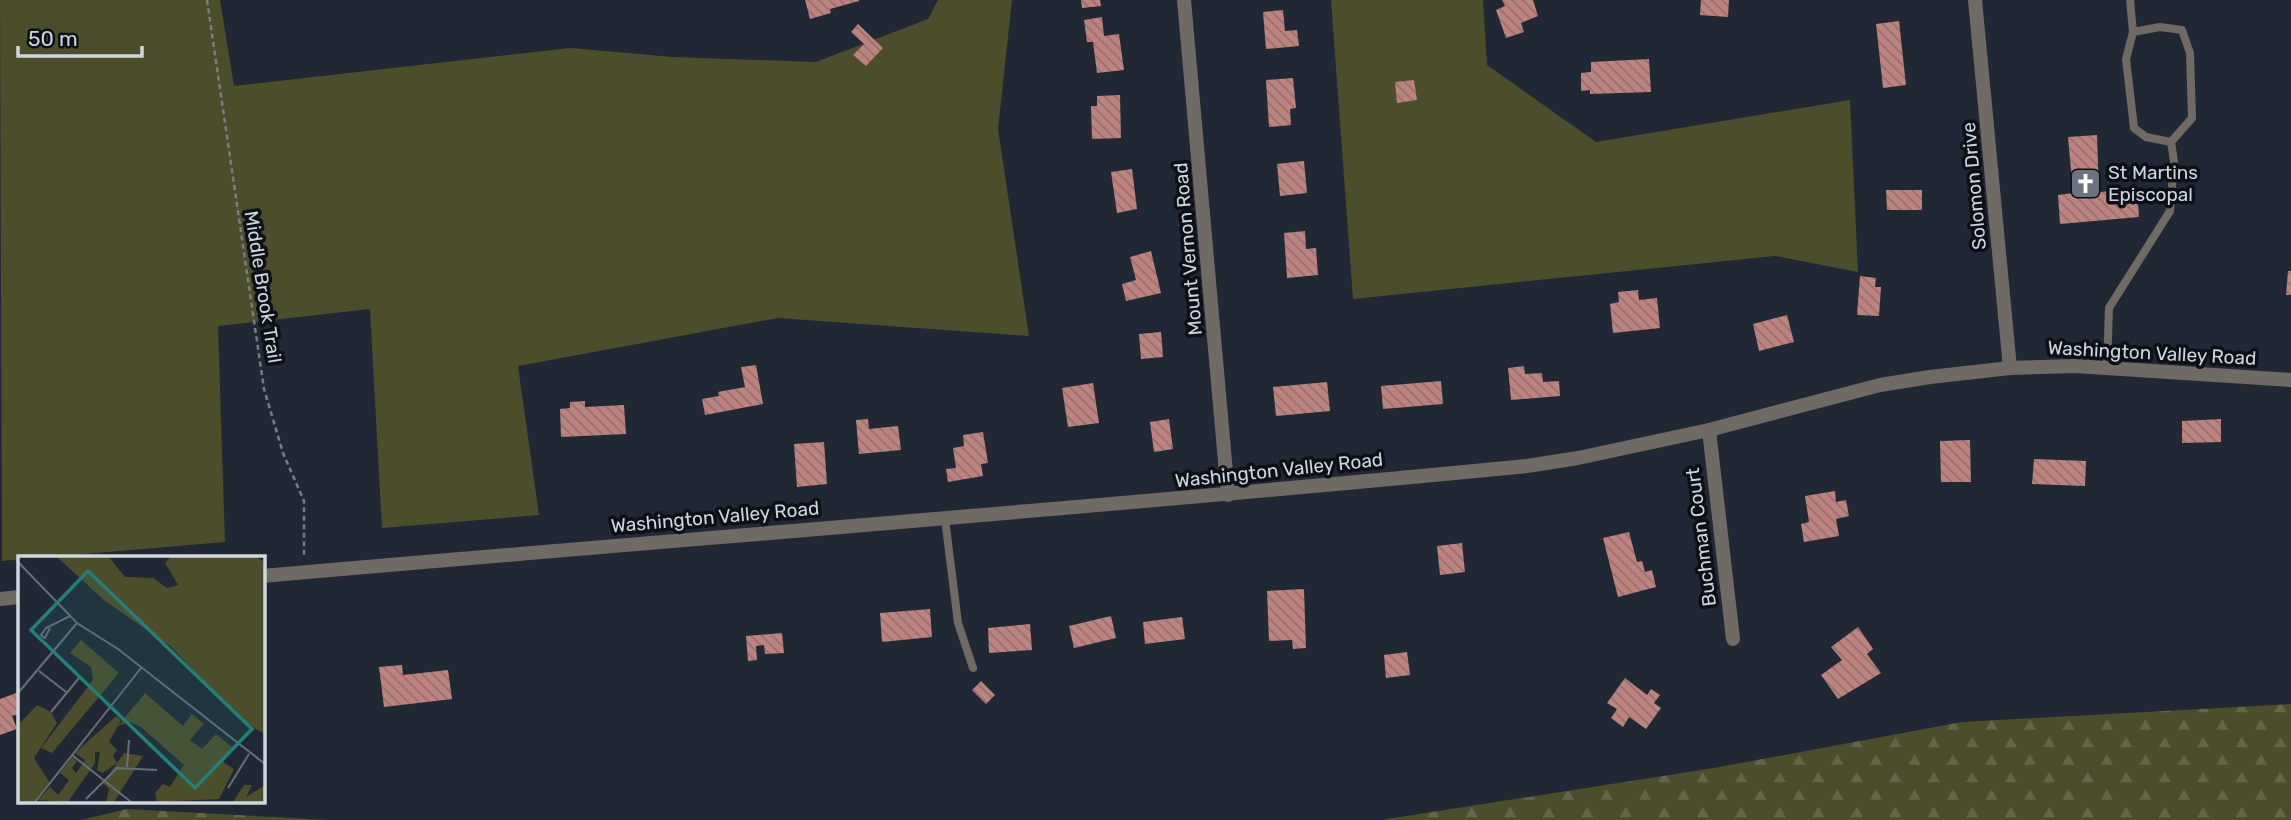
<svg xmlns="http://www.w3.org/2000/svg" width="2291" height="820" font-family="Rubik,sans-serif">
  <defs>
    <pattern id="forest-firs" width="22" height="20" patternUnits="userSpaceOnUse" patternTransform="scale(1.75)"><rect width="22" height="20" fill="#4c4d2a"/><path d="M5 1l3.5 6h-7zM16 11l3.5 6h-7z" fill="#656648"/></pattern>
    <pattern id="building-back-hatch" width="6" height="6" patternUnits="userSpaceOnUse" patternTransform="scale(1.75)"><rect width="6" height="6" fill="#bd837e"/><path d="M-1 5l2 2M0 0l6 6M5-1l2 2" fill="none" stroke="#976f6c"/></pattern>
  </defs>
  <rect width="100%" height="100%" fill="#202835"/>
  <path fill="#4c4d2a" d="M0,0H220L234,86L570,48L673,57L816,62L928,19L938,0H1012L998,129L1029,336L778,318L518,366L539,515L382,528L370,309L218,326L225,542L2,561Z
    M1331,0H1483L1487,65L1596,142L1850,100L1858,272L1775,256L1353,299Z"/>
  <path fill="url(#forest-firs)" d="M2291,704V820H1381L1714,768L1962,722Z
    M127,809L328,820H81Z"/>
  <path fill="url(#building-back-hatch)" d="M805,0H859V1L830,9L831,13L810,19Z
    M1081,0H1100L1101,6L1082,8Z
    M1502,0H1533L1538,16L1521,23L1524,32L1506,38L1496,10L1505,6Z
    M1701,0H1729L1728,17L1700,15Z
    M1283,10L1285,31L1297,30L1299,46L1266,49L1263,12Z
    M1102,17L1104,36L1119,34L1124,70L1097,73L1093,42H1087L1084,20Z
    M1899,21L1906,85L1883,88L1876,24Z
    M858,24L883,48L866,66L853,55L864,44L851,32Z
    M1649,59L1651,92L1590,94V90L1581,91V73L1591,72V62Z
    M1293,78L1296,108L1290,109L1291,125L1269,127L1266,80Z
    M1414,80L1417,100L1397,103L1395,82Z
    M1120,95L1121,138L1092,139L1091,106H1097V96Z
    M2097,135L2099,192L2137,189L2139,217L2060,224L2058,195L2073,193L2068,137Z
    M1304,161L1307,193L1280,196L1277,164Z
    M1132,169L1137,209L1117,213L1111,172Z
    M1886,190H1922V210H1887Z
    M1305,231L1306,249L1316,248L1318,275L1287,278L1284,233Z
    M1151,251L1161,293L1126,301L1122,284L1136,280L1130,257Z
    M2288,271H2291V295H2286Z
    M1860,276L1876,278L1875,287H1881L1879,316L1857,315Z
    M1638,290L1639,300L1657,298L1660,328L1613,333L1610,304L1619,302L1618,292Z
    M1787,315L1794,342L1759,351L1753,324Z
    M1161,332L1163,357L1141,359L1139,334Z
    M756,365L763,404L705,415L702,399L719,396L718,392L745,387L741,367Z
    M1524,366L1525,374L1542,373L1543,382L1559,381L1560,396L1511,400L1508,368Z
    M1441,381L1443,404L1383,409L1381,386Z
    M1327,382L1330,411L1276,416L1273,387Z
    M1093,383L1099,423L1068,427L1062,388Z
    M585,401V407L624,405L626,434L561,437L560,409L570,408V402Z
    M868,419L869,429L898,426L901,450L859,454L856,420Z
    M1169,419L1173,449L1154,452L1150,422Z
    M2221,419V442L2182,443V421Z
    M983,432L988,463L981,464L983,476L948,482L946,469L956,468L953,448L964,446L963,435Z
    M1970,440L1971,482H1941L1940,441Z
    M824,442L827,484L797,487L794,444Z
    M2034,459L2086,461L2085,486L2032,484Z
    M1835,491L1836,502L1846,500L1849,516L1836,519L1839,536L1804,542L1801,524L1809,522L1805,496Z
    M1629,532L1637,562L1642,561L1645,572L1652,570L1656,587L1618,597L1603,538Z
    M1462,543L1465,572L1440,575L1437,546Z
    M1304,589L1306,648L1293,649L1292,640L1269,641L1267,591Z
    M930,609L932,637L882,642L880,613Z
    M1111,616L1116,638L1074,648L1069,626Z
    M1182,617L1185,639L1145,644L1143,622Z
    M1030,624L1032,650L989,653L988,628Z
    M1858,627L1873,649L1867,654L1881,673L1838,699L1821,675L1842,660L1831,647Z
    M782,633L784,653L765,654L764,645L756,646L757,660L748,661L746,636Z
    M1407,652L1410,675L1386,678L1384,655Z
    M402,665L403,675L448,670L452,699L384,707L379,667Z
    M1625,678L1647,695L1651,689L1660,695L1654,703L1661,708L1646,729L1629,717L1623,727L1611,718L1617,709L1607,703Z
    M981,681L995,695L986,704L972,690Z
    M19,692V714L12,716L17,729L0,735V699Z"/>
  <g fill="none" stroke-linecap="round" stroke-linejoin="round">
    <path stroke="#777e88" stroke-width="2.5" stroke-dasharray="5 3.5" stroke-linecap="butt" d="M207,0L264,389L283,453L304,501V556"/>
    <path stroke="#706a64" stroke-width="8" d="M2130,0L2133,32
      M2107,368L2109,308L2170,211L2174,161L2171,142L2192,118L2190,53L2182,30L2160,27L2133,32L2126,59L2134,128L2146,137L2171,142
      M945,519L958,623L973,668"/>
    <path stroke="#706a64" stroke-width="14" d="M1975,0L2010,368
      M1709,430L1733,639"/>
    <path stroke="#706a64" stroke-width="14" d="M1184,0L1228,495
      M262,576C684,539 1106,507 1527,466L1578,458L1709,430L1880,385L1930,377L2010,368L2075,366L2291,380
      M0,599L19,597"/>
  </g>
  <defs>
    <symbol id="church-square" viewBox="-11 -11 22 22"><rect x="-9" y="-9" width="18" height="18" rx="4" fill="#6b7280" stroke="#0d1117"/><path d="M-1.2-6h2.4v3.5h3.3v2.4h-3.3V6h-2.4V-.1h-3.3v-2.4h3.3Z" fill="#fff"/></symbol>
  </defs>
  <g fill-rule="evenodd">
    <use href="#church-square" x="2068" y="166" width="35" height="35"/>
  </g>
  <g text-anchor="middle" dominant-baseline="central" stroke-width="7" stroke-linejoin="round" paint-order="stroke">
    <g font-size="19" fill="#d0d6de" stroke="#0d1117" text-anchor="start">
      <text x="2108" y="172">St Martins<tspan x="2108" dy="22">Episcopal</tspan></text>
    </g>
    <g font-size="19" fill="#d0d6de" stroke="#0d1117">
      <text transform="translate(1974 186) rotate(-95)">Solomon Drive</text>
      <text transform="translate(1188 249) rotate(-95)">Mount Vernon Road</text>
      <text transform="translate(263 287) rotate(81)">Middle Brook Trail</text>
      <text transform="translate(2152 353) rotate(3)">Washington Valley Road</text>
      <text transform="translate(1279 470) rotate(-6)">Washington Valley Road</text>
      <text transform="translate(715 517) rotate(-5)">Washington Valley Road</text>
      <text transform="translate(1701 537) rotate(-97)">Buchman Court</text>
    </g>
  </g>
  <g transform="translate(18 556)">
    <rect width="247" height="247" fill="#202835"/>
    <path d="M63,84L101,117L34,197L23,192L75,124L73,111L52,97ZM127,137L165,170L174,158L186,168L172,184L184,193L198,178L215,192L205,206L216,213L201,243L139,246L137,237L145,228L152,231L166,209L123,171L112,166L100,170Z" fill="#4c4d2a"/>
    <path d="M38,0H90L107,21L135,22L149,32L160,29L147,7L153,0H236L247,6V178L224,165L152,90L87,45ZM19,149L33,156L39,167L16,202L32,227L17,246H0V169ZM98,160L103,164L91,186L99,194L95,200L99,207L85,217L79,214L82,196H77V207L50,246L20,244L32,231L40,239L51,224L42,217L54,201L59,205L54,212L58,217L67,204L57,197ZM106,197L125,200L96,246H88L91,233L85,227ZM226,229H234L228,241L247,229V246H215Z" fill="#4c4d2a"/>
    <path fill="none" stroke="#666e79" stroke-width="2" d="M0,6L59,67L100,93L247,208M32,72L27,82L23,79L28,72L52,60M21,115L48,136M0,137L59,67M33,156L61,122M54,199L113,246M109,211L111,184M210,232L231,198M68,243L99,212L139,214M17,246L123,112"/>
    <path fill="#228079" fill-opacity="0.15" stroke="#228079" stroke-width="3.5" d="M70,15L234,173L177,232L13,74Z"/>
    <rect width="247" height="247" fill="none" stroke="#d0d6de" stroke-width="3.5"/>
  </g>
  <path d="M18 46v10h124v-10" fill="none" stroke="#d0d6de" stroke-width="3.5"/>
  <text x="28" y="46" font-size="21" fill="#d0d6de" stroke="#0d1117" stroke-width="5" paint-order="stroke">50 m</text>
</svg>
